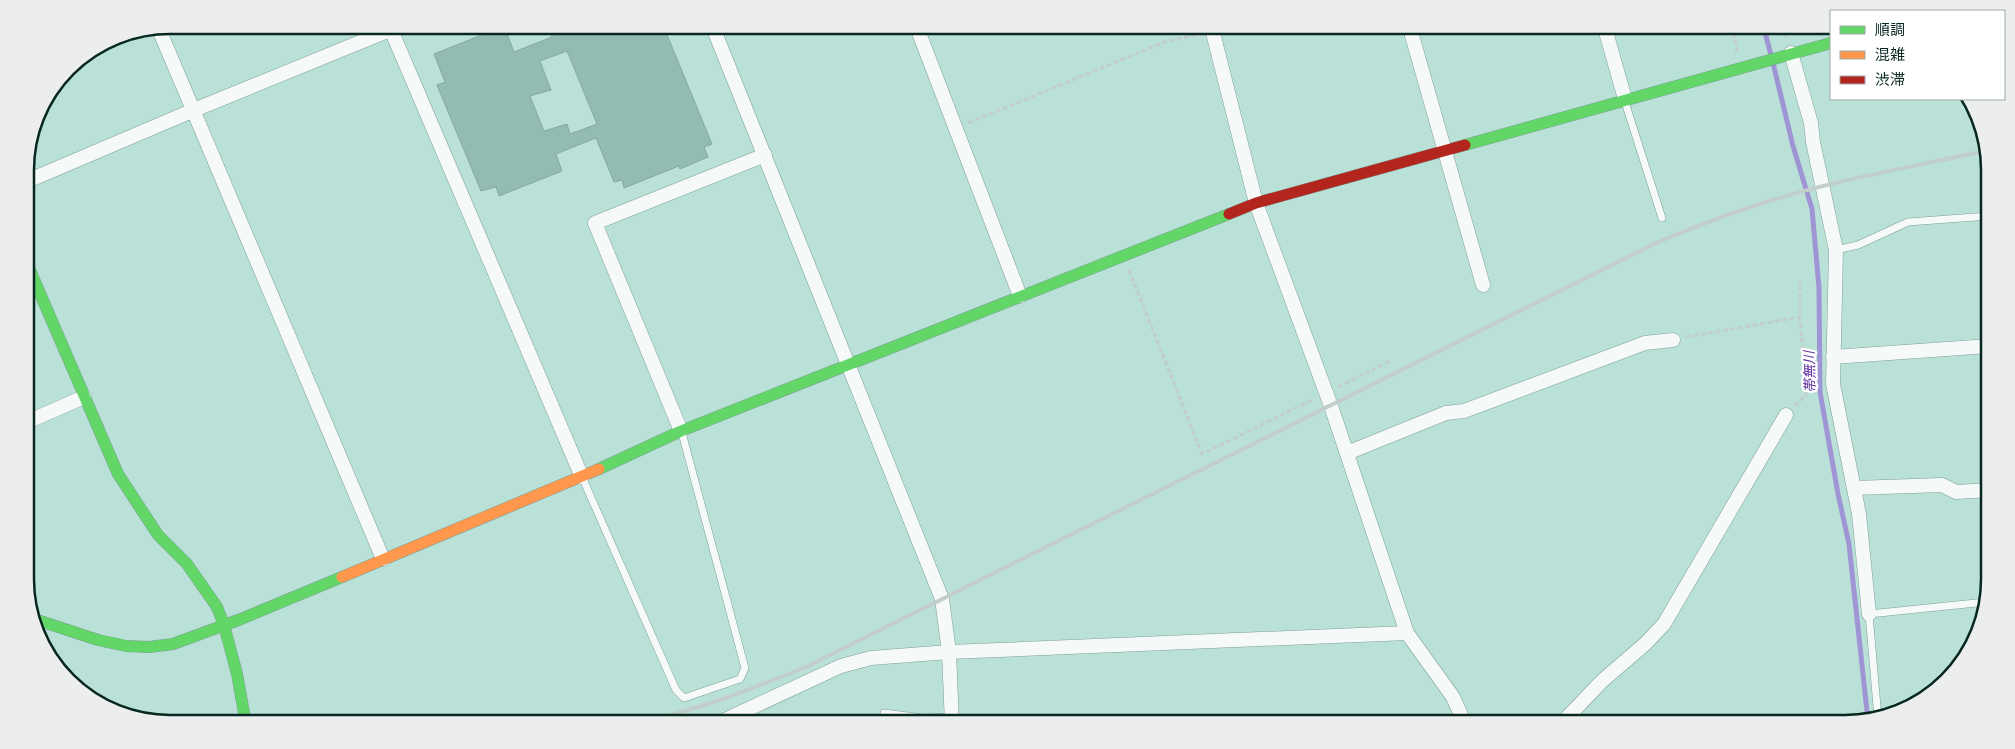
<svg xmlns="http://www.w3.org/2000/svg" width="2015" height="749" font-family="Inter,'Noto Sans JP',sans-serif">
  <rect width="100%" height="100%" fill="#bae1d8"/>
  <g fill="none" stroke-linecap="round" stroke-linejoin="round">
    <path stroke="#9f95d4" stroke-width="5" d="M1763,25L1771,55
      M1773,63L1793,146L1812,209L1819,288L1820,392L1838,494L1849,544L1868,721"/>
  </g>
  <path fill="#92bbb3" stroke="#88a7a0" fill-rule="evenodd" d="M548,25H663L712,144L704,147L708,157L680,169L679,166L624,188L622,180L614,182L596,138L556,154L562,171L499,196L496,187L481,191L437,85L445,82L434,54L504,26L514,52L552,37ZM567,51L597,124L570,134L567,124L544,131L530,96L551,90L540,61Z"/>
  <g fill="none" stroke-linecap="round" stroke-linejoin="round">
    <defs>
      <path id="lane" d="M1625,102L1662,218
        M1836,250L1858,245L1908,222L1989,216
        M582,477L676,690L684,698L740,679L745,668L682,433
        M884,713L923,718L952,717
        M1878,718L1869,614L1986,602"/>
      <path id="street" d="M389,25L582,477
        M712,25L942,599L949,652L952,724
        M916,25L1020,296
        M1211,25L1256,203L1331,406L1407,633L1453,697L1465,724
        M1409,25L1483,285
        M1604,25L1625,99
        M158,27L383,559
        M1791,53L1811,123L1813,142L1836,250L1833,384L1859,514L1869,614
        M25,182L194,110L402,25
        M1833,357L1989,346
        M27,422L84,397
        M681,431L595,223L765,155
        M1347,453L1446,413L1464,411L1645,343L1673,340
        M1854,488L1942,485L1956,492L1990,490
        M716,724L841,666L871,658L949,652L1407,633
        M1561,724L1602,681L1645,644L1664,624L1786,415"/>
      <path id="fast" d="M1465,145L1831,43
        M26,261L118,474L158,535L187,564L217,607L224,625L237,674L246,724
        M599,469L681,431L1229,214
        M34,619L98,640L126,646L149,647L173,644L241,619L342,577"/>
      <path id="slow" d="M342,577L599,469"/>
      <path id="jam" d="M1229,214L1256,203L1465,145"/>
    </defs>
    <use href="#lane" stroke="#7e9e97" stroke-width="8"/>
    <use href="#street" stroke="#7e9e97" stroke-width="15"/>
    <use href="#fast" stroke="#7e9e97" stroke-width="12"/>
    <use href="#slow" stroke="#7e9e97" stroke-width="12"/>
    <use href="#jam" stroke="#7e9e97" stroke-width="12"/>
    <path stroke="#c2cecb" stroke-width="3" stroke-dasharray="5 2.5" stroke-linecap="butt" d="M1733,25L1737,52
      M1784,25L1787,39
      M968,123L1165,42L1200,34
      M1129,270L1202,454L1314,399
      M1686,337L1800,317
      M1338,387L1390,361
      M1795,406L1806,395L1800,317V280
      M858,724L867,717L875,715"/>
    <use href="#lane" stroke="#f5faf9" stroke-width="7"/>
    <use href="#street" stroke="#f5faf9" stroke-width="14"/>
    <use href="#fast" stroke="#63d668" stroke-width="11"/>
    <use href="#slow" stroke="#ff974d" stroke-width="11"/>
    <use href="#jam" stroke="#b3261e" stroke-width="11"/>
    <path stroke="#c2cecb" stroke-width="4" d="M631,724C693,712 750,690 808,666L1656,243C1694,227 1733,212 1773,200C1844,178 1917,166 1989,150"/>
  </g>
  <g text-anchor="middle" dominant-baseline="central" stroke-width="4.5" stroke-linejoin="round" paint-order="stroke">
    <g font-size="14" font-style="italic" fill="#5f309f" stroke="#fff">
      <text transform="translate(1809 372) rotate(-92)">帯無川</text>
    </g>
  </g>
  <path d="M0 0H2015V749H0ZM170 34H1845A136 136 0 0 1 1981 170V579A136 136 0 0 1 1845 715H170A136 136 0 0 1 34 579V170A136 136 0 0 1 170 34Z" fill="#ebeeed" fill-rule="evenodd"/>
  <path fill="none" stroke="#082721" stroke-width="2.5" d="M170 34H1845A136 136 0 0 1 1981 170V579A136 136 0 0 1 1845 715H170A136 136 0 0 1 34 579V170A136 136 0 0 1 170 34Z"/>
  <rect x="1830" y="10" width="175" height="90" fill="#ffffff" stroke="#9ca9a6"/>
  <rect x="1840" y="26" width="25" height="8" fill="#63d668" stroke="#9ca9a6"/>
  <text x="1875" y="35" font-size="15" fill="#082721">順調</text>
  <rect x="1840" y="51" width="25" height="8" fill="#ff974d" stroke="#9ca9a6"/>
  <text x="1875" y="60" font-size="15" fill="#082721">混雑</text>
  <rect x="1840" y="76" width="25" height="8" fill="#b3261e" stroke="#9ca9a6"/>
  <text x="1875" y="85" font-size="15" fill="#082721">渋滞</text>
</svg>
